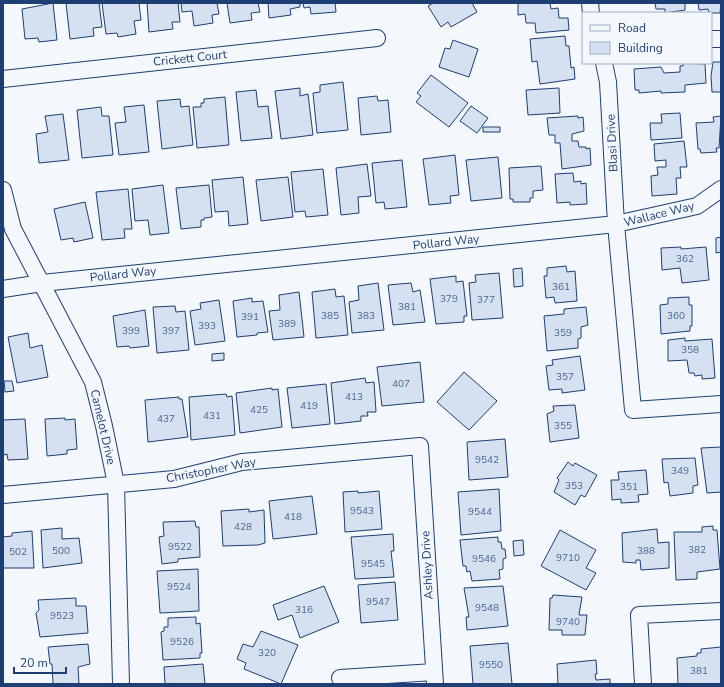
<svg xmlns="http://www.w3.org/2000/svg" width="724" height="687" font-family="'Nunito Sans',sans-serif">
  <rect width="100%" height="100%" fill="#f4f7fb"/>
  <path fill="#d5e0f0" stroke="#1d3f73" d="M53,3L57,40L39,42L38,38L25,39L22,9Z
    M66,3H99L102,27L93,28L94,36L70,39Z
    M102,3H139L141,20L134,21L136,34L118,37L117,33L106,34Z
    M147,3H178L180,22H172L173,29L149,32Z
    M181,3H217L219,14L212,15L213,23L194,26L192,11L182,12Z
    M227,3H258L260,12L251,13L252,20L230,23Z
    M268,3H300V7L290,9L291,15L269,18Z
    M303,3H335L336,12L311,14L310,7L304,8Z
    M433,3H472L477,12L451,27L448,22L441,27L428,6Z
    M518,3H550L551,9L558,8L559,18H568L569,30L536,33L535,23H526L525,14L518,15Z
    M655,3H685V10L665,13V9H656Z
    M698,3H721L720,13H709L708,9L699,10Z
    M565,36L566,46H569L571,68L574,67L575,79L540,84L537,61L532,62L530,39Z
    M453,40L478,49L469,77L439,67L445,48L450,49Z
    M713,62H721V92H712L711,76Z
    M683,63L705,64L706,83L685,85V92L661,93V91L639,93V90H635L634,69L661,67L664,73L680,72V66H683Z
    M431,75L468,103L449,127L416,102L421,96L417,93Z
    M343,82L348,130L317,133L313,93L320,92V85Z
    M300,88V96L308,94L313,135L281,139L275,91Z
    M559,88L560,113L528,115L526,90Z
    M256,90L258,107L268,106L272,138L241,141L236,92Z
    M377,96L378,101L388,100L391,132L361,135L358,98Z
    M225,97L229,145L197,148L193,107H201V103H204V99Z
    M180,99L181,107L189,106L193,145L162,149L157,101Z
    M144,105L149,152L119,155L115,123L126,122L124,107Z
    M471,106L488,118L477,133L460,121Z
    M101,107L102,116H109L113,155L82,158L77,110Z
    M680,113L682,138L651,140L650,123H662L661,114Z
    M63,114L69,160L39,163L36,134L48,132L45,116Z
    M578,116V118L583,117L584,131L572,134V141H578L579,147H586V149L590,148L591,165L562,169L560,143H555V135H549L547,118Z
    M721,116L719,148H716L717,152L701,153L700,149H698L696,123L714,122L713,117Z
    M483,127H500V132H483Z
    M684,141L687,167H680L681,178H676L677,194L652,196L651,176L658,175L657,167H666V160L655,161L654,144Z
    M455,155L459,195L450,196L451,203L429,205L423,159Z
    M498,157L502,198L471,201L466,160Z
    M402,160L407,207L385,209L384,202L376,203L372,163Z
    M367,164L371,196L358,197L359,213L341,215L336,168Z
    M541,166L543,190L533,191V198H530V202H513V199H510L509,168Z
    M323,169L328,215L306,217L305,211L295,212L291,172Z
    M573,173L574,182L581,181V184L586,183L587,204L570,205V202L557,203L555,174Z
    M243,177L248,224L229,226L228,211L215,212L212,180Z
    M288,177L293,217L261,221L256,180Z
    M163,185L169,233L150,235L148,220L135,221L132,189Z
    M209,185L212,217L204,218V220H201V227L181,229L176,188Z
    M128,189L132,229H124L125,238L102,240L96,192Z
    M85,202L93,238L74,242L73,238L61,240L54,209Z
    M721,237V252L716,253V238Z
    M681,247V249L706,247L709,280L682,283L680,268L662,270L661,248Z
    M566,266L567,272L575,271L577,301L555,303L554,297L546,298L544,276H547V268Z
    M522,268L523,286L514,287L513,269Z
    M499,273L503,318L472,320L469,283L476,282L475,275Z
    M456,276V282L463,281L467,316H464V322L436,324L430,279Z
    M378,283L384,330L352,333L349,302L359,300L358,286Z
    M411,283L413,292L420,290L425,322L393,325L388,285Z
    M335,289L336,297L344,296L348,335L316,338L312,292Z
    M299,292L304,337L273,340L269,311L280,310L279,295Z
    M689,297V305H692V326H690V331L661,334L660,305L668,304V298Z
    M252,298V302L263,301L268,332L257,333V335L237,337L233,301Z
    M219,300L225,341L195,345L190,311L201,309L200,303Z
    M175,306L176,312L185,311L189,350L157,353L153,307Z
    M586,307L588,325L581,327V338L578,339V348L547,351L544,316L564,314V309Z
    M145,310L149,346L130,348L129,346L117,347L113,316Z
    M28,333L30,348L42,345L48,377L17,383L8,337Z
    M685,338V341L712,339L715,378L702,379V375L695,376L694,373H689L687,360L668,361V340Z
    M224,353V360L212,361V354Z
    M580,356L585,390L562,393V389L549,390L546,366L553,365L552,360Z
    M420,362L424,402L382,406L377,367Z
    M464,372L497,401L469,430L437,402Z
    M365,378L366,383L374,382L376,412H367L368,416H361V421L335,424L331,383Z
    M4,381H12L14,391L5,392Z
    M326,384L330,424L292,428L287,388Z
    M272,388V390L278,389L282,427L240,433L236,393Z
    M226,394L227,397L232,396L235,435L191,440L189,397Z
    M179,397V399H182L188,437L148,442L145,400Z
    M575,405L579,438L550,442L547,414L554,411L553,406Z
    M65,418V420L75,419L77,449L67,450V454L47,456L45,419Z
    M25,419L28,459L8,460L7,454L4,455L3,451V420Z
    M505,439L508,477L469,480L467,442Z
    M721,447V492L707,493L701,448Z
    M695,458L698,485L693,486V493L670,496L668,482L664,483L662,459Z
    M568,462L573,466L575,463L597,475L585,497L581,495L575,505L554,492L559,480L557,478Z
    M646,470L648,494L638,495L639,502L621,503V499L612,500L611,480H619L618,472Z
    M499,489L501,531L461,535L458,492Z
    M358,491V493L379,491L382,529L345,532L343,492Z
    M312,496L317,534L273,539L269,501Z
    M249,509V512L264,510L265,543L258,545L223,546L221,511Z
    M195,521L196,527H199L200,557L178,559V562L162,564L159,537L164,536L163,522Z
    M713,526V530H717L720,569L697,572V579L676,580L674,532H702V527Z
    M62,528V539L79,538L82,563L43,568L41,530Z
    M657,529L658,543L669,542V568L641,570L640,560H636V563L623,562L622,533Z
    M560,530L596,550L586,568L596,573L586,590L541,566Z
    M32,531L34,568H3V537L12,536V533Z
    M393,534L394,551H391L394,577L355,579L351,537Z
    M498,537V542H501L502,549H505L506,558L503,559V569L499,570L500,579L472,581L470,571L467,572L466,566H463L460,540Z
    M523,540L524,555L514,556L513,541Z
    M198,569L199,611L160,613L157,571Z
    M395,582L398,620L361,623L358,585Z
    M324,586L339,622L300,638L292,615L278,620L273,605Z
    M503,586L508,626L467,630L466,617H469L464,588Z
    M553,595L582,597L579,615H587L585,635H562V630H549L550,598H552Z
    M76,598V606H86L88,633L40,637L36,613L39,610L38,600Z
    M196,617V624L200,623L202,653H200V658L163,660L161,632L164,631V627H168V618Z
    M261,631L298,645L281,684L244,669L246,663L237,659L243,644L253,647Z
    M508,643L512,684H473L470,646Z
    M88,644L90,664L78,667L79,684H53L52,664H50L48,647Z
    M721,647V684H678L677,658L697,656V653H701V649Z
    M596,660L597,674H595L596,680L610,679V684H558L557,664Z
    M203,664L205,684H165L164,667Z"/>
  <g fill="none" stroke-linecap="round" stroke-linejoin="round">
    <defs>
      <path id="minor" d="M590,3L591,13
        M711,39H721
        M604,63L608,82L616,224L633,410L721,404
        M3,79L377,38
        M3,190L13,229L93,382L104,426L116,484L121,684
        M3,289L42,283L616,224L697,206L721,189
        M3,495L174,479L242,462L420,446L435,684
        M340,678L434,672
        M643,684L639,615L721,611"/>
    </defs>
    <use href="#minor" stroke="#1d3f73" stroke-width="18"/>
    <use href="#minor" stroke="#f4f7fb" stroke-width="16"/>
  </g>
  <g text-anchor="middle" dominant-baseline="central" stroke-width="3" stroke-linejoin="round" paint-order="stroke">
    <g font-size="10" fill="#4b6792">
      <text x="685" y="259">362</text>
      <text x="561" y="287">361</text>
      <text x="449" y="299">379</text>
      <text x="486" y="300">377</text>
      <text x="407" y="307">381</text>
      <text x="330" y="316">385</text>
      <text x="366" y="316">383</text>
      <text x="676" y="316">360</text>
      <text x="250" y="317">391</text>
      <text x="287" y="324">389</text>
      <text x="207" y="326">393</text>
      <text x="131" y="331">399</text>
      <text x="171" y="331">397</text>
      <text x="563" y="333">359</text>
      <text x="690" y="350">358</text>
      <text x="565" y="377">357</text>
      <text x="401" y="384">407</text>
      <text x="354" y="397">413</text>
      <text x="309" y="406">419</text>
      <text x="259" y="410">425</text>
      <text x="212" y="416">431</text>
      <text x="166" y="419">437</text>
      <text x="563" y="426">355</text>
      <text x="487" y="460">9542</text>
      <text x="680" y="471">349</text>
      <text x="574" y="486">353</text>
      <text x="629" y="487">351</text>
      <text x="362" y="511">9543</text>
      <text x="480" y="512">9544</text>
      <text x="293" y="517">418</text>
      <text x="243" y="527">428</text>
      <text x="180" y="547">9522</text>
      <text x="697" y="550">382</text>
      <text x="61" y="551">500</text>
      <text x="646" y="551">388</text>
      <text x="18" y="552">502</text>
      <text x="568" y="558">9710</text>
      <text x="484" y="559">9546</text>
      <text x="373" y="564">9545</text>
      <text x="179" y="587">9524</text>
      <text x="378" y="602">9547</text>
      <text x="487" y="608">9548</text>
      <text x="304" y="610">316</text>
      <text x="62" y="616">9523</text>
      <text x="568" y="622">9740</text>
      <text x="182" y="642">9526</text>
      <text x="267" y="653">320</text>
      <text x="491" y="665">9550</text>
      <text x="699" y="671">381</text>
    </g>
    <g font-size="12" fill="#1d3f73" stroke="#f4f7fb">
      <text transform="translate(190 58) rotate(-6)">Crickett Court</text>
      <text transform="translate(612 143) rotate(-93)">Blasi Drive</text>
      <text transform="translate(659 214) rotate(-14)">Wallace Way</text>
      <text transform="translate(446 242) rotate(-6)">Pollard Way</text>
      <text transform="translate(123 274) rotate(-6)">Pollard Way</text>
      <text transform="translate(103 427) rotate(77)">Camelot Drive</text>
      <text transform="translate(211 470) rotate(-11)">Christopher Way</text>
      <text transform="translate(427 565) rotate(-93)">Ashley Drive</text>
    </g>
  </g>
  <rect width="724" height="687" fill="none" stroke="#1d3f73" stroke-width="8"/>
  <rect x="582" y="12" width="130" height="52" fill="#f4f7fb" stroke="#9eadc5"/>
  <rect x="590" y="25" width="20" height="6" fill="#f4f7fb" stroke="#9eadc5"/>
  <text x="618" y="32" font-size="12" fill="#1d3f73">Road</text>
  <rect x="590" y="42" width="20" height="12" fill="#d5e0f0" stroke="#9eadc5"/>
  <text x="618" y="52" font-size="12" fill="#1d3f73">Building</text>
  <path d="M14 667v6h52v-6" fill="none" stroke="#1d3f73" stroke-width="2"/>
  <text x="20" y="667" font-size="12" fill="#1d3f73" stroke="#f4f7fb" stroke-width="3" paint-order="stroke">20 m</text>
</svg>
